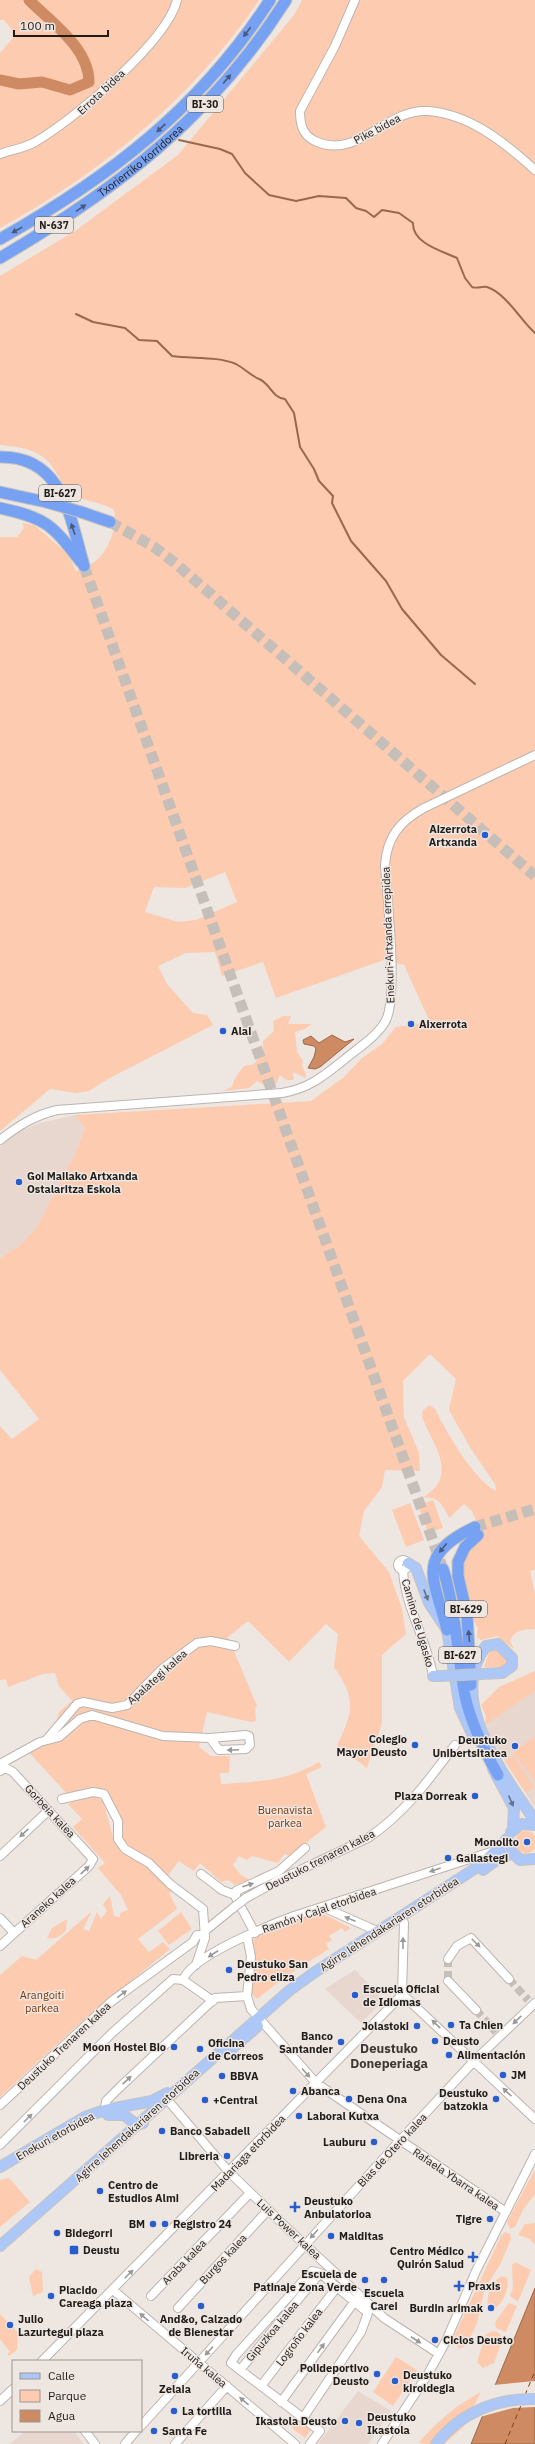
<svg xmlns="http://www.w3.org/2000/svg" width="535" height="2444" font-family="'IBM Plex Sans',sans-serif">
  <rect width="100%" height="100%" fill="#eee6e1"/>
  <path fill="#e7d7cf" d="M75,1115L85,1128L74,1156L37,1227L19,1246L0,1258V1147L16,1133L40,1123Z
    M535,1680V1808L489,1736L485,1718Z
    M355,1970L384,2000L361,2023L325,1989Z
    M358,2391L391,2411L375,2434L368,2444H318Z
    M25,2431H74L84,2444H10Z"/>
  <path fill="#fdcbaf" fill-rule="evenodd" d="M0,0H259C195,96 101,173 0,228V53L13,38L12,30L4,20H0Z
    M302,0H535V1570L530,1571L535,1594V1629C524,1630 515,1629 510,1641L514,1649L497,1636L481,1640L477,1637L478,1628L473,1620L463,1570L467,1552L481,1533L472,1511L464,1504L449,1518C442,1503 439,1498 423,1497C460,1476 433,1445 422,1417L423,1410L430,1405L435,1409C447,1433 473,1479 496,1491L495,1484L471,1449L449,1410L456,1379L430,1354L403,1381L404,1417L419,1453L420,1471L385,1470L382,1487L364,1511L359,1536L389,1572L402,1609L406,1634L382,1655V1723L367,1768L337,1746C353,1711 357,1700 334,1667L338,1634L326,1624L289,1662L248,1621L228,1637L257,1706L255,1708L256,1721L251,1722L207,1712L199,1747L211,1756H230L229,1773H220L221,1784C259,1781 285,1782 319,1762L322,1767L306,1774L326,1827L290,1856L284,1854L278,1863L252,1856L247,1860L239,1856L233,1865L241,1875L250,1880L235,1885L228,1880L221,1882L200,1863L194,1871L179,1861L167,1877L149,1857L131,1850L115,1829L109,1797L104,1792L69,1796L24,1747C43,1737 54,1734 59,1712L72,1701L59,1686L55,1673L43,1674L8,1687L6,1679L0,1680V1426L12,1439L39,1419L0,1370V1258L19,1246L37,1227L74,1156L85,1128L75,1115L311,1101L344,1077L362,1058L382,1044L396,1027L430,1022L404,965L384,960L276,998L263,962L222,976L215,952L186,953L158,966L167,984L193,1013L207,1015L213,1025L106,1080L89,1091L76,1093L50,1089L0,1131V537H17L24,528L22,523L34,525L68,554L76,571C81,568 88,566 93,563C108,553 118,527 114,510C101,502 87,502 74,495C65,491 62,482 57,474C45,451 25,447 0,445V276L75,231L178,155L294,15ZM225,872L237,902L196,920L178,922L145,912L154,887L185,888Z
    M283,1016H291L288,1024H312L305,1029L295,1032L297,1052L303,1061L302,1066L306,1074V1078L293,1072L294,1080H286L280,1075L276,1084L264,1085L257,1081L249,1088L223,1091L232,1087L235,1078L244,1066L254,1064L263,1051V1041L274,1031L273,1021Z
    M433,1500L443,1528L428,1533L418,1505Z
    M410,1503L424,1540L406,1547L392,1510Z
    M495,1648L508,1659L507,1664L504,1667H484L490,1650Z
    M535,1671V1691L485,1725L486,1716L481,1705L499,1687Z
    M535,1736V1782L513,1752Z
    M513,1755L534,1787L526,1793L505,1761Z
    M93,1795L103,1801L115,1844L123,1853L145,1864L174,1891L169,1893L177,1909L138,1939L149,1952L163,1942L170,1949L79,2024L0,2097V1975L22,1956L36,1960L92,1911L83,1929L89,1931L97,1912L101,1919L107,1911L103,1904L110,1896L114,1916L120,1917V1913L128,1910L121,1895L98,1868L105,1863L73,1827L82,1819L68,1804Z
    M515 1842a11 11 0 1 1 22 0a11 11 0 1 1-22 0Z
    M181,1912L192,1929L169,1945L158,1931Z
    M319,1912L351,1928L345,1932L342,1928L329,1936L332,1940L326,1944L329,1949L286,1976L257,1999L250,1992C256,1973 256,1956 253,1936Z
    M67,1919L66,1930C61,1936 56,1940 47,1938L52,1928Z
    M535,2169V2194L523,2210L515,2227L510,2229L507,2222Z
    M9,2178L30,2202L0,2227V2180Z
    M535,2223V2245L530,2239L518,2235L525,2224Z
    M505,2232L510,2234L511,2239L500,2265L485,2288L477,2323L467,2345L459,2349L453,2339L501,2236Z
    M515,2262L531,2270L518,2302L510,2296L513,2288L512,2265Z
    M36,2269L42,2272L43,2292L33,2296L29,2277Z
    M502,2276L507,2278C510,2288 502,2308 490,2311C483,2300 492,2281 502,2276Z
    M509,2303L517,2306L506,2332L496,2328L495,2322Z
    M0,2314L18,2333L17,2350L9,2356L7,2354L10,2352L0,2339Z
    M494,2331L500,2334L502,2341L494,2363L483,2368L477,2362L486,2334Z
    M396,2357L417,2370L393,2406L373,2392Z
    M481,2392L463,2427L444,2444H424L419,2442C439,2420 456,2405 481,2392Z
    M300,2421L311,2430L305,2438L292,2428Z"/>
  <path fill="#ce8a62" stroke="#9a694c" d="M332,1035L345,1042L354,1039L320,1067L315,1069L308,1068L314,1057L316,1049L314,1046L304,1044L303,1040L311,1036L319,1043Z
    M535,2288V2444H471Z"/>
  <path fill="#eee6e1" d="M535,2381V2407L513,2408L480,2417L493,2385Z"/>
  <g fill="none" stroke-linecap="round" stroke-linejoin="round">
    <path stroke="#9a694c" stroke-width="2" d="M179,140L220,149L232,154L245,173L269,195L296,201L319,196L346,198L356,208L366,211L374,217L382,210L399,213L413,223C412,243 442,251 457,258L465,278L472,287C477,289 482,286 487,287C506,293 521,321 535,333
      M76,314L93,322L125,328L139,340L157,341L172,356C192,359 217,356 236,364C245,369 250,375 259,379C270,383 272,398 285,399L294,413L300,447L314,469L319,481L333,496L332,503L351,541L386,581L402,609L441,655L475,684"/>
    <path stroke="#ce8a62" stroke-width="11" d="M0,80L19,84L42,82L70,90L89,82C89,48 51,22 29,0"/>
    <path stroke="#803f13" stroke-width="1" stroke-dasharray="5 4" stroke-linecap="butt" d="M525,2395L535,2371
      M505,2444L522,2403"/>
    <path stroke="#c5beb9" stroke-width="8" stroke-dasharray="8 4" stroke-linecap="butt" d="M448,1959V1981
      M509,1979L528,2000
      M476,2010L496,2032"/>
    <path stroke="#c5beb9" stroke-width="11" stroke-dasharray="11 5.5" stroke-linecap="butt" d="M110,522L154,547L175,563L535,876
      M84,566L443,1569
      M475,1527L535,1509"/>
    <defs>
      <path id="minor" d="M355,0L335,46L300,111C300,123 302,135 315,141C358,161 386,108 428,111C470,114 505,143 535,170
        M0,154C11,150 25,148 35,142C72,121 167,42 177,0
        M0,1140C18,1126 35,1115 57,1110L282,1093C308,1089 324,1076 345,1059C358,1048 376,1037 385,1022C399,999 387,897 385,865C387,837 400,821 424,808L535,755
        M398 1565a5 5 0 1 1 10 0a5 5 0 1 1-10 0Z
        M403,1570C405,1607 427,1640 433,1676
        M47,1739L77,1704L83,1702L112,1708L127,1705L162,1669L197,1643L211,1641L235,1646
        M0,1764L40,1742L59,1737L80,1719L92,1715L163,1736L210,1738L246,1735L249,1736L250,1745L246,1749L219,1750L210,1738
        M0,1771L6,1768L13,1772L93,1859L89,1866L0,1946
        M62,1799L93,1792L104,1794L118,1821V1839L125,1849L149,1863L170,1884L203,1909L205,1938L196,1965
        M0,1856L49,1810
        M201,1874L222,1890L235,1895
        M246,1898L279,1880L368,1838C406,1812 428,1781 455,1745
        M323,1907L377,1931
        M0,1918L14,1933
        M206,1930L233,1908
        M255,1933L236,1898V1891L279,1871L305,1848
        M247,1936L251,1957L247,1996L251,2009L316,2083L506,2212
        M448,1959L457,1946L471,1938L509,1979
        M183,1980C191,1956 270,1925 294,1916L494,1851
        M448,1981L476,2010
        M402,1994L535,2119
        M171,2104L229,2172L288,2229L384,2318L439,2354
        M0,2105L112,2001L193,1942L197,1935H205
        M105,2110L106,2101L119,2088L215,1998L247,1996
        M0,2145L112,2033L173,1979L183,1980L213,2001
        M312,2271L320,2273L368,2313L361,2332L303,2418L231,2363L236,2355Z
        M113,2290L295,2444
        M151,2296L250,2193
        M178,2308L268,2210
        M42,2361L398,1999L402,1994L404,1923
        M240,2370L320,2273
        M261,2386L337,2287
        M0,2401L13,2389
        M281,2402L355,2301
        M303,2418L320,2431L310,2444
        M141,2426L394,2147L474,2061L535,2003
        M85,2431L95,2444
        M125,2444L136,2431
        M175,2444L227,2386
        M382,2444L428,2374L446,2341L476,2271L535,2154"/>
      <path id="major" d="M408,1563L416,1568L429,1603L447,1630L460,1708L474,1738
        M502,1673L512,1666V1658L498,1644L486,1646C445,1699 505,1776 535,1821
        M433,1676H441
        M493,1769L514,1808L513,1829
        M511,1832L521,1824L535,1825
        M509,1849L520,1860L535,1859
        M483,1870L502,1856L512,1854
        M228,2052L258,2026
        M108,2115H124L137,2125L143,2123
        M0,2167L85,2117L105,2110L152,2101L167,2093
        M0,2246L290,1990L315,1972L482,1864L508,1838
        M436,2444C460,2413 496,2398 535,2399"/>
      <g id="highway">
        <path d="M0,239C110,177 200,108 270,0"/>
        <path id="s1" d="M0,258C117,189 212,117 286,0"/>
        <path d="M0,457C63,456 70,517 84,566"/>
        <path d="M0,492L46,502"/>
        <path d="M0,508C47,518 52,525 81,562"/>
        <path d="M81,512L110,522"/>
        <path d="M443,1569C456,1611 457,1654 465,1696C471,1724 484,1750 498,1775"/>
        <path d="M447,1630C434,1578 414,1556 475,1527"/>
        <path d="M471,1685L467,1615L458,1576V1562L465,1547L478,1535"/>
      </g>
    </defs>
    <use href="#minor" stroke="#bcb4b0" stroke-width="10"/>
    <use href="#major" stroke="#c5c4c3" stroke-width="12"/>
    <use href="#highway" stroke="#c5c4c3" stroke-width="13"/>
    <use href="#minor" stroke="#fff" stroke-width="8"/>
    <use href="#major" stroke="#adc7f7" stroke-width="10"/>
    <use href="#highway" stroke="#77a1f2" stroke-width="11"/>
    <defs>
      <path id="minor-bridge" d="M233,1908L246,1898"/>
      <path id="major-bridge" d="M441,1676L502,1673"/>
      <path id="highway-bridge" d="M46,502L81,512"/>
    </defs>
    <use href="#minor-bridge" stroke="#bcb4b0" stroke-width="10" stroke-linecap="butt"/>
    <use href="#major-bridge" stroke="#c5c4c3" stroke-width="12" stroke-linecap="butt"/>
    <use href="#highway-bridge" stroke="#c5c4c3" stroke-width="13" stroke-linecap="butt"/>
    <use href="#minor-bridge" stroke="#fff" stroke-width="8"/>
    <use href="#major-bridge" stroke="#adc7f7" stroke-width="10"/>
    <use href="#highway-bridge" stroke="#77a1f2" stroke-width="11"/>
  </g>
  <defs><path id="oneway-solid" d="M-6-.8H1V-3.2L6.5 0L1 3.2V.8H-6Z"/></defs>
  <g fill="#47587b">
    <use href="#oneway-solid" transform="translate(247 32) rotate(127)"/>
    <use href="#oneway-solid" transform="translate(227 79) rotate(-50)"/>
    <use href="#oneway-solid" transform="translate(161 128) rotate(137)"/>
    <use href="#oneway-solid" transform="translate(81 208) rotate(-34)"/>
    <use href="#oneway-solid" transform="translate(17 230) rotate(151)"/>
    <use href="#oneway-solid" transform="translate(73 529) rotate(-109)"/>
    <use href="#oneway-solid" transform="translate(443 1548) rotate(129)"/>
    <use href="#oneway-solid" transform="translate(469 1636) rotate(-95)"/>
  </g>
  <g fill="#667288">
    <use href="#oneway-solid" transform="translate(426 1595) rotate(69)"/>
    <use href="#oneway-solid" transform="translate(511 1801) rotate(67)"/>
  </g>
  <g fill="#9a9998">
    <use href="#oneway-solid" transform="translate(233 1750) rotate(178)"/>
    <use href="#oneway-solid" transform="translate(24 1833) rotate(137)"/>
    <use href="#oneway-solid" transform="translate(85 1870) rotate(-43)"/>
    <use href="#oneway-solid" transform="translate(435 1870) rotate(161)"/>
    <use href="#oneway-solid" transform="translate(248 1885) rotate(-18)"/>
    <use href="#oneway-solid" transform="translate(350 1919) rotate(-158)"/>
    <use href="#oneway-solid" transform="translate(403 1943) rotate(-90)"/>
    <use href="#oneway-solid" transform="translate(476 1943) rotate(45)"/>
    <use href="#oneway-solid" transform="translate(213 1954) rotate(147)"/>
    <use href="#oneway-solid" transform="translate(122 1994) rotate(-36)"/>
    <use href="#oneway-solid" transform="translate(517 2020) rotate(137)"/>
    <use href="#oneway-solid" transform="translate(436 2024) rotate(-136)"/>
    <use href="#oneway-solid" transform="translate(306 2073) rotate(48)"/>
    <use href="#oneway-solid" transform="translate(127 2080) rotate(-43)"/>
    <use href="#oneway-solid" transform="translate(507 2092) rotate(-137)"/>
    <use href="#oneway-solid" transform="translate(28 2118) rotate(-45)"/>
    <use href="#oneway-solid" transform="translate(314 2234) rotate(132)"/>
    <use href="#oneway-solid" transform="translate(129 2274) rotate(-45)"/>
    <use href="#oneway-solid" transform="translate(144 2317) rotate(-139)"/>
    <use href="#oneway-solid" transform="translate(416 2340) rotate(33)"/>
    <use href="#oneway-solid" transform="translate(321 2348) rotate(-54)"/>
    <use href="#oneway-solid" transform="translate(209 2351) rotate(132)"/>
    <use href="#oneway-solid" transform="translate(244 2401) rotate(-140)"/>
  </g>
  <g fill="#285ecc" stroke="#eee6e1" stroke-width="1.5">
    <circle cx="485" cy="835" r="4"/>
    <circle cx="411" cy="1024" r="4"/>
    <circle cx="223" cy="1031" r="4"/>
    <circle cx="19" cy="1182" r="4"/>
    <circle cx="415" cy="1745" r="4"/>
    <circle cx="515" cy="1746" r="4"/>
    <circle cx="475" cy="1796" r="4"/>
    <circle cx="527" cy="1842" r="4"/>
    <circle cx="448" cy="1858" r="4"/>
    <circle cx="229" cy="1970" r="4"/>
    <circle cx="355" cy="1995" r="4"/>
    <circle cx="451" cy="2025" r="4"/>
    <circle cx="417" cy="2026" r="4"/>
    <circle cx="435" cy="2041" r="4"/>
    <circle cx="341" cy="2042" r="4"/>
    <circle cx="174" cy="2047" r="4"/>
    <circle cx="200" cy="2049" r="4"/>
    <circle cx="449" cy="2055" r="4"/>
    <circle cx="503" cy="2075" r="4"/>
    <circle cx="222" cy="2076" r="4"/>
    <circle cx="293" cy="2091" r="4"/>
    <circle cx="349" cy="2099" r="4"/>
    <circle cx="496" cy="2099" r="4"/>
    <circle cx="205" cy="2100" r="4"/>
    <circle cx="299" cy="2116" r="4"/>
    <circle cx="162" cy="2131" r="4"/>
    <circle cx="374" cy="2142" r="4"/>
    <circle cx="227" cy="2156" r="4"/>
    <circle cx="100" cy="2191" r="4"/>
    <path d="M293 2201h4v4h4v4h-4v4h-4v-4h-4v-4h4z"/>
    <circle cx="490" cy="2219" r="4"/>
    <circle cx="153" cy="2224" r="4"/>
    <circle cx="165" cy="2224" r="4"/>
    <circle cx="57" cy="2233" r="4"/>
    <circle cx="331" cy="2236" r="4"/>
    <rect x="69" y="2245" width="10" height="10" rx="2"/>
    <path d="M471 2251h4v4h4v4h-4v4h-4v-4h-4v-4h4z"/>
    <circle cx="365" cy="2280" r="4"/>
    <circle cx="384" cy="2280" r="4"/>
    <path d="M457 2280h4v4h4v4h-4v4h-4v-4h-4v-4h4z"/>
    <circle cx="51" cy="2296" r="4"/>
    <circle cx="201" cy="2306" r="4"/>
    <circle cx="491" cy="2308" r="4"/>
    <circle cx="10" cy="2325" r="4"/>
    <circle cx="435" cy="2340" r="4"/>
    <circle cx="377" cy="2374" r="4"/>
    <circle cx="175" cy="2376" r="4"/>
    <circle cx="395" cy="2381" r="4"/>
    <circle cx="174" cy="2411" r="4"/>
    <circle cx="345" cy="2421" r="4"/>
    <circle cx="359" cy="2423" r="4"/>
    <circle cx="154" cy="2431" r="4"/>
  </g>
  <g text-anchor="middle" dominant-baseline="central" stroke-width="3" stroke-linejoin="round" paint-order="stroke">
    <g fill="#eee6e1" stroke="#5d5956" stroke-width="1">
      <rect x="187" y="96" width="36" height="16" rx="3"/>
      <rect x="35" y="217" width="38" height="16" rx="3"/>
      <rect x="39" y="485" width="42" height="16" rx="3"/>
      <rect x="445" y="1601" width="42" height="16" rx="3"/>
      <rect x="439" y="1647" width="42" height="16" rx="3"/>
    </g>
    <g font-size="10" font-weight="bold" fill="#1f1c1a">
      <text x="205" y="104">BI-30</text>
      <text x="54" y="225">N-637</text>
      <text x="60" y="493">BI-627</text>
      <text x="466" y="1609">BI-629</text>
      <text x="460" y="1655">BI-627</text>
    </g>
    <g font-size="11" fill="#1f1c1a" stroke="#eee6e1">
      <text transform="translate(101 92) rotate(-43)">Errota bidea</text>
      <text transform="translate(377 129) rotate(-28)">Pike bidea</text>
      <text stroke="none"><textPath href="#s1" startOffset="171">Txorierriko korridorea</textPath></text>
      <text transform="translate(388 935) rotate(-92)">Enekuri-Artxanda errepidea</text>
      <text transform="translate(418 1623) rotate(74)">Camino de Ugasko</text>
      <text transform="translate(157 1677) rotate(-42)">Apalategi kalea</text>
      <text transform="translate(50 1811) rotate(47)">Gorbeia kalea</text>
      <text transform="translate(320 1860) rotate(-27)">Deustuko trenaren kalea</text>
      <text transform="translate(48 1902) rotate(-42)">Araneko kalea</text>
      <text transform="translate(319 1910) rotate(-19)">Ramón y Cajal etorbidea</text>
      <text transform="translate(389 1924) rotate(-33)">Agirre lehendakariaren etorbidea</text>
      <text transform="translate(64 2046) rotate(-43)">Deustuko Trenaren kalea</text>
      <text transform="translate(137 2125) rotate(-42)">Agirre lehendakariaren etorbidea</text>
      <text transform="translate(55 2136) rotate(-29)">Enekuri etorbidea</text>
      <text transform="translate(392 2150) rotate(-47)">Blas de Otero kalea</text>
      <text transform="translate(248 2153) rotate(-46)">Madariaga etorbidea</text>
      <text transform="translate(456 2179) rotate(34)">Rafaela Ybarra kalea</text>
      <text transform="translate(289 2229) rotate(43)">Luis Power kalea</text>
      <text transform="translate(223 2259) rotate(-47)">Burgos kalea</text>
      <text transform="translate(184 2262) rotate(-46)">Araba kalea</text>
      <text transform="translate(272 2331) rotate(-50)">Gipuzkoa kalea</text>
      <text transform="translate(299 2337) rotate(-53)">Logroño kalea</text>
      <text transform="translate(204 2367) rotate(40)">Iruña kalea</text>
    </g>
    <g font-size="11" font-weight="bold" fill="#1f1c1a" stroke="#eee6e1" text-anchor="start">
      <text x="477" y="829" text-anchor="end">Aizerrota<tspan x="477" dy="13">Artxanda</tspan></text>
      <text x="419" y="1024">Aixerrota</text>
      <text x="231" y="1031">Alai</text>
      <text x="27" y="1176">Goi Mailako Artxanda<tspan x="27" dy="13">Ostalaritza Eskola</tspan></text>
      <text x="407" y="1739" text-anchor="end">Colegio<tspan x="407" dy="13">Mayor Deusto</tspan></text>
      <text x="507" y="1740" text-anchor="end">Deustuko<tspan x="507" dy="13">Unibertsitatea</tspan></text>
      <text x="467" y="1796" text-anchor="end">Plaza Dorreak</text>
      <text x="519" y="1842" text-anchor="end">Monolito</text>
      <text x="456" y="1858">Gallastegi</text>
      <text x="237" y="1964">Deustuko San<tspan x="237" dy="13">Pedro eliza</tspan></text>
      <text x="363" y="1989">Escuela Oficial<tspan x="363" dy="13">de Idiomas</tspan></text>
      <text x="459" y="2025">Ta Chien</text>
      <text x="409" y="2026" text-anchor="end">Jolastoki</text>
      <text x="333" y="2036" text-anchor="end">Banco<tspan x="333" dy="13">Santander</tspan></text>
      <text x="443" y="2041">Deusto</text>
      <text x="208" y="2043">Oficina<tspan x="208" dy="13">de Correos</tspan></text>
      <text x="166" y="2047" text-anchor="end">Moon Hostel Bio</text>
      <text x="457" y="2055">Alimentación</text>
      <text x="511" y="2075">JM</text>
      <text x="230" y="2076">BBVA</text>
      <text x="301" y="2091">Abanca</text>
      <text x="488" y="2093" text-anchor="end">Deustuko<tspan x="488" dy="13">batzokia</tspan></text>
      <text x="357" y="2099">Dena Ona</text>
      <text x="213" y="2100">+Central</text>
      <text x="307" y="2116">Laboral Kutxa</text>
      <text x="170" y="2131">Banco Sabadell</text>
      <text x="366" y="2142" text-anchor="end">Lauburu</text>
      <text x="219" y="2156" text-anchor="end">Libreria</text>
      <text x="108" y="2185">Centro de<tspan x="108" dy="13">Estudios Almi</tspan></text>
      <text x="304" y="2201">Deustuko<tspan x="304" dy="13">Anbulatorioa</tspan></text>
      <text x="482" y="2219" text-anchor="end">Tigre</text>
      <text x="145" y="2224" text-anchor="end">BM</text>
      <text x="173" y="2224">Registro 24</text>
      <text x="65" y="2233">Bidegorri</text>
      <text x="339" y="2236">Malditas</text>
      <text x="83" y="2250">Deustu</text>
      <text x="464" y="2251" text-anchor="end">Centro Médico<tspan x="464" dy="13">Quirón Salud</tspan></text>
      <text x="357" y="2274" text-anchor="end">Escuela de<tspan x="357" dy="13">Patinaje Zona Verde</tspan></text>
      <text x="468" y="2286">Praxis</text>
      <text x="59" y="2290">Placido<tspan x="59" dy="13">Careaga plaza</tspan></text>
      <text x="384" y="2293" text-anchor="middle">Escuela<tspan x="384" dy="13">Carei</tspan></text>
      <text x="483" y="2308" text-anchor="end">Burdin arimak</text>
      <text x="18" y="2319">Julio<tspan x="18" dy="13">Lazurtegui plaza</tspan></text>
      <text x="201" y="2319" text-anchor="middle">And&amp;o, Calzado<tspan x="201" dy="13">de Bienestar</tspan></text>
      <text x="443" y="2340">Ciclos Deusto</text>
      <text x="369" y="2368" text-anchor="end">Polideportivo<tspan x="369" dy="13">Deusto</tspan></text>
      <text x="403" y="2375">Deustuko<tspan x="403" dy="13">kiroldegia</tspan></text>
      <text x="175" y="2389" text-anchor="middle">Zelaia</text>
      <text x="182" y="2411">La tortilla</text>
      <text x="367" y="2417">Deustuko<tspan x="367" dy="13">Ikastola</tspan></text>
      <text x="337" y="2421" text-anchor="end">Ikastola Deusto</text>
      <text x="162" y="2431">Santa Fe</text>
    </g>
    <g font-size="11" fill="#773707" stroke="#eee6e1">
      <text x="285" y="1810">Buenavista<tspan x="285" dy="13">parkea</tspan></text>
      <text x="42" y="1995">Arangoiti<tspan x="42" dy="13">parkea</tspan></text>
    </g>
    <g font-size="13" font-weight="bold" fill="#3e3834" stroke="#eee6e1">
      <text x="389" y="2048">Deustuko<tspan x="389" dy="15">Doneperiaga</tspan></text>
    </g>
  </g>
  <rect x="12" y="2360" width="130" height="72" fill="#eee6e1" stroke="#9b9591"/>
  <rect x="20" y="2373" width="20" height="6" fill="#adc7f7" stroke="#9b9591"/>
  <text x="48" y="2380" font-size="12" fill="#1f1c1a">Calle</text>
  <rect x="20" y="2390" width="20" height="12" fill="#fdcbaf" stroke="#9b9591"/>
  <text x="48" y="2400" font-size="12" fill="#1f1c1a">Parque</text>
  <rect x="20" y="2410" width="20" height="12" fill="#ce8a62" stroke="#9b9591"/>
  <text x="48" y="2420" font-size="12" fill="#1f1c1a">Agua</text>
  <path d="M14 30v6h94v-6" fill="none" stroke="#1f1c1a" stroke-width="2"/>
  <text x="20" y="30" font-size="12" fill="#1f1c1a" stroke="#eee6e1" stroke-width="3" paint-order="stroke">100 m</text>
</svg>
